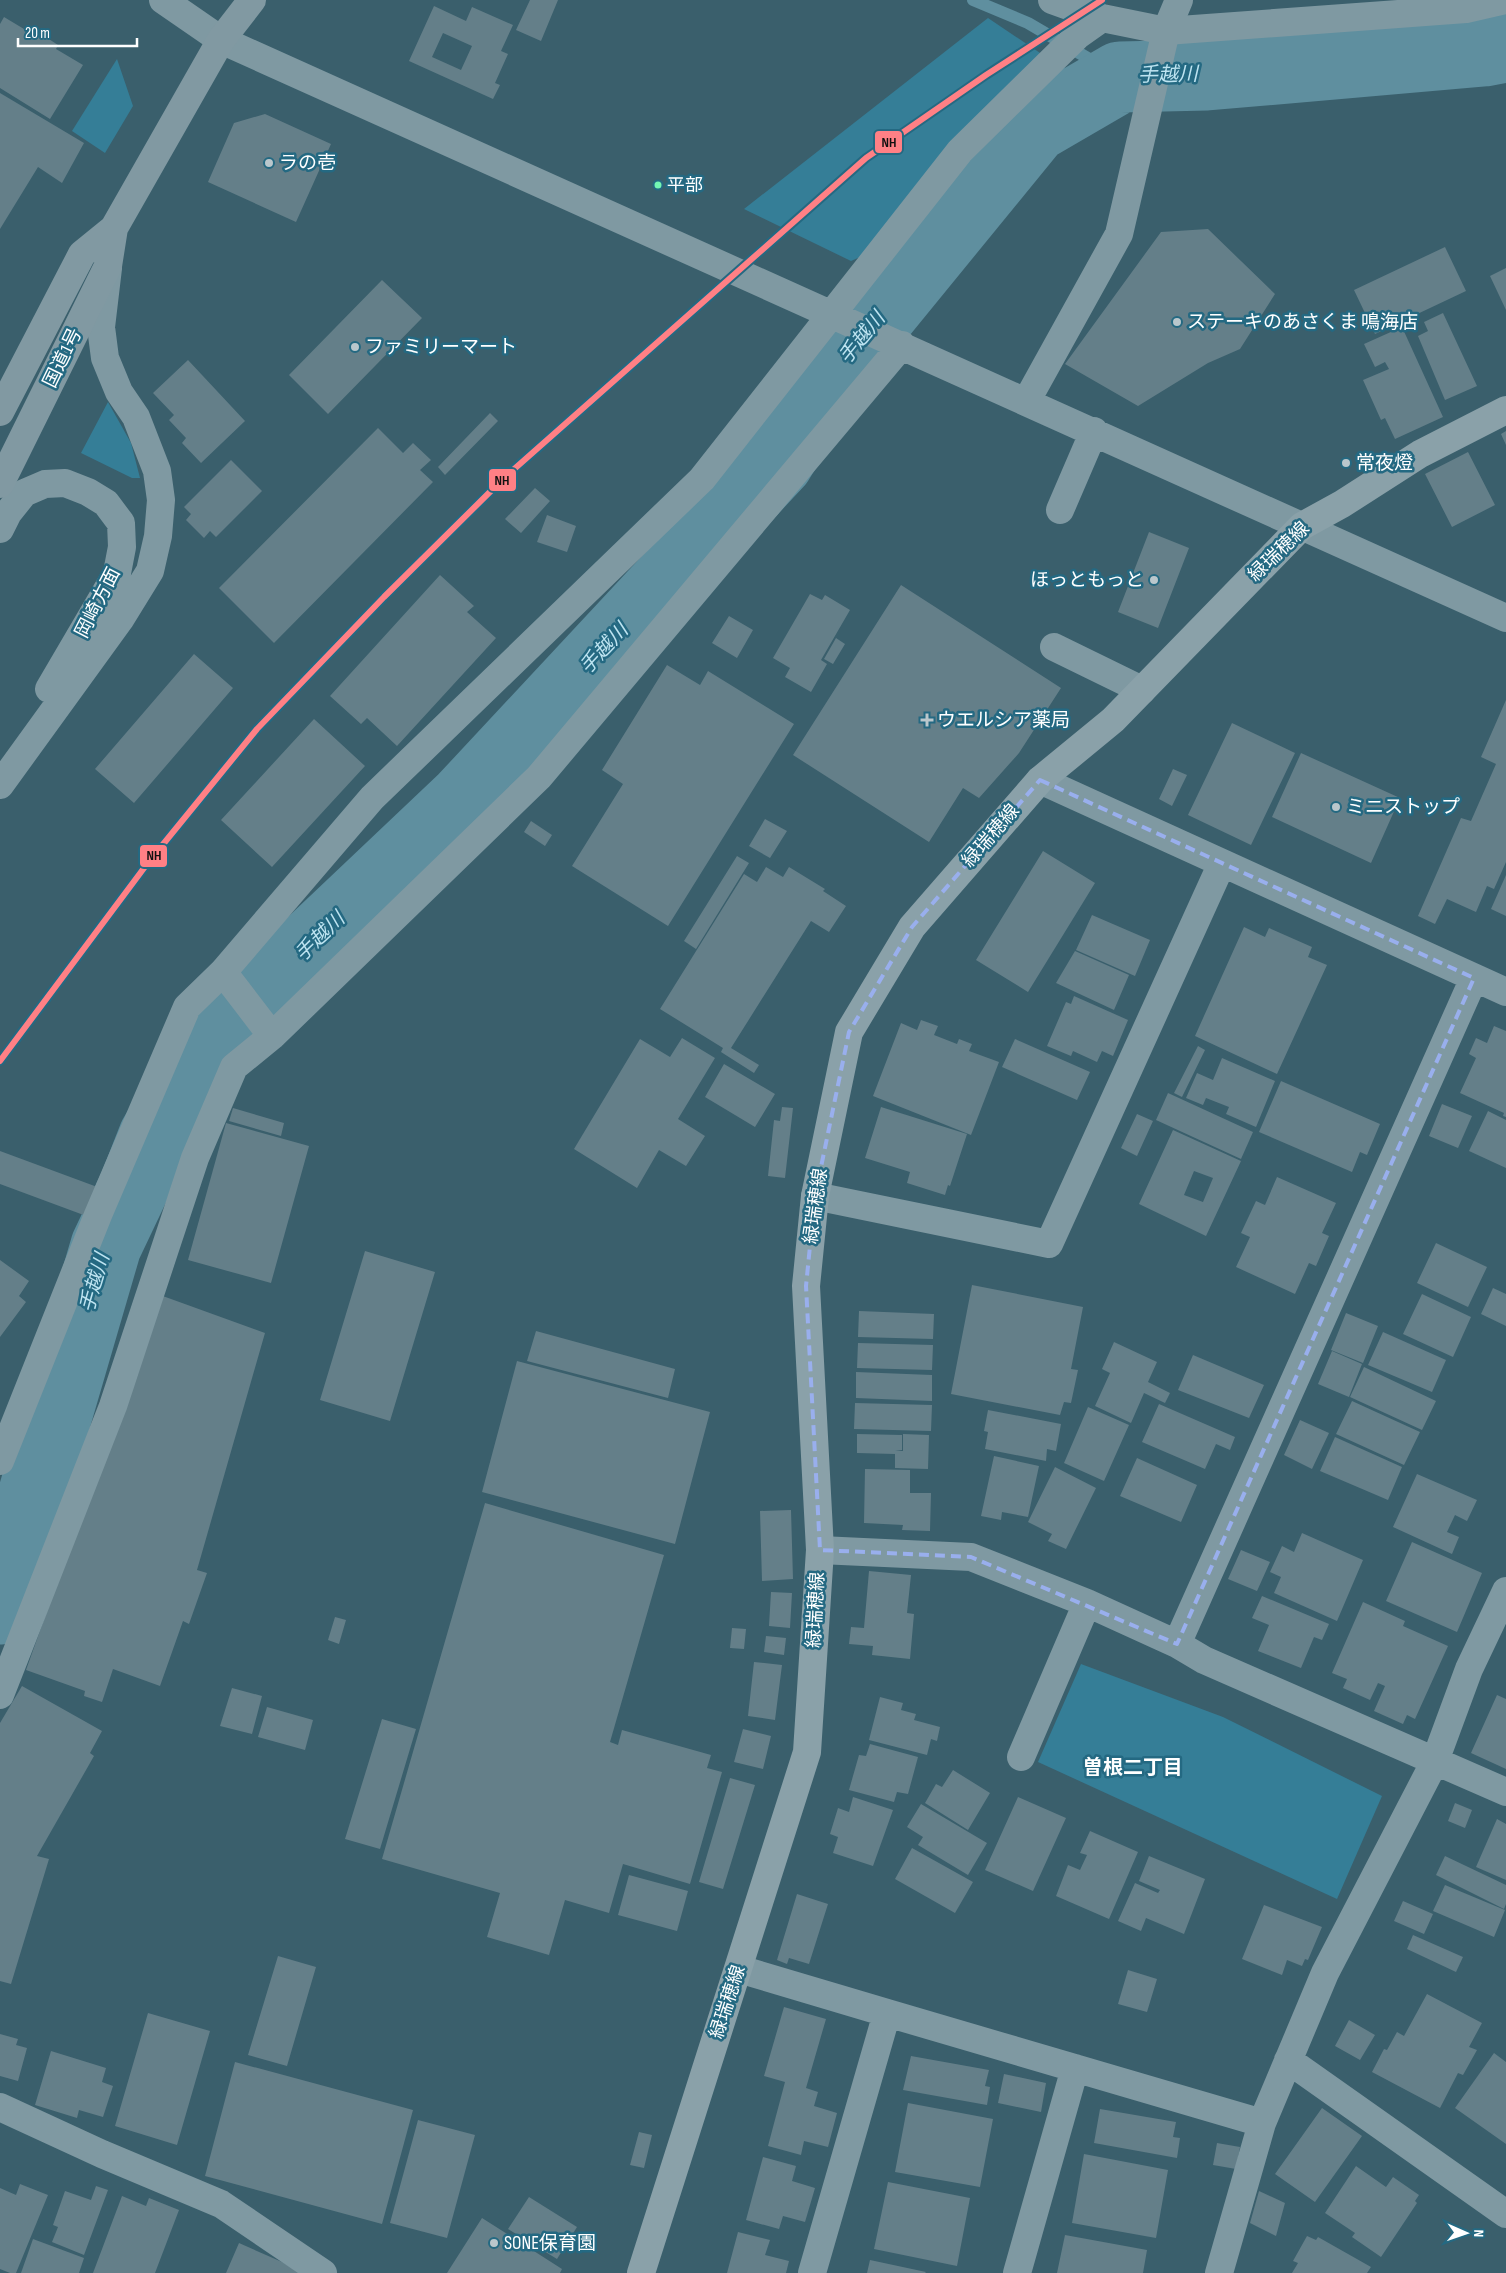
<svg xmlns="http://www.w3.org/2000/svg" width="1506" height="2273" font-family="'Sofia Sans Condensed','Noto Sans JP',sans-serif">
  <rect width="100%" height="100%" fill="#3a5f6c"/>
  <path fill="#357e97" d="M988,18L1046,57L876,250L851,261L744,209Z
    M117,59L133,106L105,153L72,131Z
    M1061,65L1079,77L1076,84L1018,109Z
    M108,402L131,443L140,478H132L81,453Z
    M1081,1664L1223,1717L1382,1796L1337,1899L1038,1762Z"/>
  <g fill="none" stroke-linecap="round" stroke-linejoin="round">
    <path stroke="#5f8f9f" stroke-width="12" d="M973,0L1028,23L1120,77"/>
    <path stroke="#5f8f9f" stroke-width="71" d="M0,1609L106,1246L134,1187L154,1136L213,1040L313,942L464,799L778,462L829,378L1034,127L1120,77L1207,75L1484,51L1506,47"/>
  </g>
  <path fill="#647f89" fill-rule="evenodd" d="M530,0H558L541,41L516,30Z
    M434,6L466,21L472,7L513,25L501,51L508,54L495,83L500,85L493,99L409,61ZM443,33L472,46L461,70L432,57Z
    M4,17L29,32L32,28L58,45L56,49L83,65L50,119L0,88V24Z
    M0,93L84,143L62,183L38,167L0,229Z
    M265,114L331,144L296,222L208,182L234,123Z
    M1208,229L1275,294L1240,349L1208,363L1138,406L1065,364L1161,232Z
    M1445,247L1466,291L1375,334L1354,290Z
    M1506,268V310L1490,276Z
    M382,280L422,318L328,414L289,375Z
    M1443,313L1477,386L1445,400L1418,336L1428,331L1424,322Z
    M1402,327L1443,417L1395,439L1385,418L1381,420L1363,380L1389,369L1385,362L1375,367L1364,344Z
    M188,360L245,421L201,463L182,443L186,438L169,420L174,415L153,393Z
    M490,413L498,421L445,475L438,467Z
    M378,428L403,453L413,443L431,460L420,470L433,482L274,643L219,588Z
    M1506,431V445L1501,434Z
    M1468,452L1495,505L1452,527L1425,474Z
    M231,460L262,491L216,537L210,531L204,538L186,520L191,514L184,507Z
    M535,488L550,501L521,533L505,519Z
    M547,515L576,526L567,552L537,542Z
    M1149,532L1189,548L1158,628L1118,612Z
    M440,575L474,606L467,612L496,638L397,746L367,718L361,724L330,696Z
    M901,585L1061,688L1019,753L979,798L963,788L929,842L793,755Z
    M810,594L822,600L825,595L850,610L821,660L827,664L811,692L785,677L790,668L773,658Z
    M729,616L753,630L737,658L712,643Z
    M836,638L845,644L833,664L824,659Z
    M194,654L233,688L134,803L95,769Z
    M667,665L700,685L708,671L794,724L668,926L572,866L623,784L602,770Z
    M1506,700V862L1494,889L1487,886L1476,912L1447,899L1435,924L1418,916L1461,818L1471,821L1496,764L1481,757Z
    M314,719L365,766L272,867L221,820Z
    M1232,723L1295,753L1251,845L1188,815Z
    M1301,753L1400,798L1371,863L1272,817Z
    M1173,769L1187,775L1172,806L1159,799Z
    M765,819L787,831L770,858L749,846Z
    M531,821L552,835L545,846L524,832Z
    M1043,851L1095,883L1028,992L976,960Z
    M737,856L749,863L696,949L684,941Z
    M766,867L783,877L789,867L825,889L823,891L846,906L829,932L811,921L731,1048L759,1065L754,1073L721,1052L723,1048L660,1009L744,874L757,882Z
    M1506,875V916L1491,909Z
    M1092,915L1150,940L1135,976L1076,950Z
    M1244,927L1265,937L1269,928L1312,947L1308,957L1327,965L1277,1074L1195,1036Z
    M1075,951L1129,975L1114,1010L1056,983Z
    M1074,996L1128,1020L1113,1056L1102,1051L1097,1062L1073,1051L1071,1056L1047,1046L1066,1002L1071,1004Z
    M921,1020L938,1026L934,1035L957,1044L959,1039L972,1044L969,1051L999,1062L971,1135L873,1096L901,1023L917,1030Z
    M1494,1026L1506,1031V1117L1503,1116L1504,1113L1460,1093L1476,1058L1469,1054L1476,1038L1487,1043Z
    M682,1038L715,1058L678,1119L705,1136L686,1166L659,1150L637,1188L574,1149L640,1039L670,1057Z
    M1015,1039L1090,1072L1077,1100L1002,1067Z
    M1198,1046L1205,1050L1182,1097L1174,1093Z
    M1222,1058L1275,1081L1256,1127L1226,1114L1229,1107L1206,1098L1203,1105L1186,1098L1197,1073L1213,1080Z
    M724,1064L775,1094L755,1127L705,1097Z
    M1281,1081L1380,1124L1367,1155L1360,1152L1352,1172L1259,1132Z
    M1168,1093L1253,1132L1241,1159L1156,1120Z
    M1442,1104L1472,1116L1458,1148L1429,1136Z
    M782,1107L793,1108L785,1178L768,1176L774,1120L780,1121Z
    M881,1107L967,1134L950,1186L948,1185L945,1195L907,1183L910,1172L865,1158Z
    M233,1108L284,1123L281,1136L229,1121Z
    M1488,1111L1506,1120V1168L1469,1151Z
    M1137,1114L1153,1121L1137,1156L1121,1148Z
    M226,1123L309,1146L271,1283L188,1260Z
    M1173,1130L1241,1161L1206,1236L1139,1204ZM1194,1171L1213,1178L1203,1202L1184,1195Z
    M0,1151L100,1188L89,1217L0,1184Z
    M1277,1177L1336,1203L1322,1233L1329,1236L1316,1266L1309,1263L1295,1294L1236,1267L1250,1237L1241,1233L1256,1201L1265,1205Z
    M1436,1243L1487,1267L1468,1307L1417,1283Z
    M365,1251L435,1272L390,1421L320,1400Z
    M0,1260L29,1281L19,1296L26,1302L0,1337Z
    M972,1285L1083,1307L1071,1369L1078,1370L1071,1403L1064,1402L1060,1415L951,1394Z
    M1493,1288L1506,1294V1326L1481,1314Z
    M1422,1294L1471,1317L1453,1357L1403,1334Z
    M160,1295L265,1333L197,1570L207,1573L189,1624L183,1621L160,1686L113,1669L102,1702L84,1696L85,1691L26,1670Z
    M859,1311L934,1314L933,1339L858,1337Z
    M1346,1313L1378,1326L1363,1363L1331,1350Z
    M536,1331L675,1369L668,1398L527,1361Z
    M1383,1332L1446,1360L1432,1392L1368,1365Z
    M1114,1342L1157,1362L1148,1382L1170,1393L1165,1403L1144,1393L1131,1423L1095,1406L1110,1373L1102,1369Z
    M858,1343L933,1345L932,1370L857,1368Z
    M1332,1351L1362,1364L1349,1397L1318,1384Z
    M1193,1355L1264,1385L1249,1418L1178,1390Z
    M517,1361L710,1412L675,1544L482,1492Z
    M1364,1367L1436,1401L1422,1430L1350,1397Z
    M856,1372L932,1375V1401L856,1398Z
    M1352,1401L1420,1432L1404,1465L1336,1434Z
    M855,1403L932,1405L931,1431L854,1429Z
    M1159,1404L1235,1437L1230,1450L1216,1444L1205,1469L1142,1442Z
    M1088,1407L1129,1425L1104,1481L1064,1463Z
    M988,1410L1061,1424L1056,1451L1047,1449L1046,1461L985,1449L988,1432L984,1431Z
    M1300,1420L1329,1433L1312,1469L1284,1455Z
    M857,1434L902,1435V1450L895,1451H903V1434L929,1435L928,1469L895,1468V1454L857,1453Z
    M1335,1437L1402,1467L1388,1500L1320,1471Z
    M994,1456L1039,1466L1028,1517L1002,1512L1001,1520L981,1516Z
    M1137,1458L1197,1485L1181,1522L1120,1496Z
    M1055,1467L1096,1488L1066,1549L1048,1541L1052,1534L1028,1522Z
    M865,1469L910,1470V1493H931L930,1531L902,1530L903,1525L864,1523Z
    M1417,1474L1477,1500L1467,1521L1455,1515L1447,1532L1459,1537L1452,1554L1393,1527Z
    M485,1503L664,1555L610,1742L618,1745L622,1730L711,1755L707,1768L722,1772L690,1884L623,1864L609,1913L565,1900L549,1955L487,1937L500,1893L382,1859Z
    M791,1510L793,1579L762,1581L760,1511Z
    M1302,1533L1363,1560L1337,1621L1274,1593L1281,1577L1270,1572L1282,1546L1294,1552Z
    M1412,1542L1482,1573L1457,1632L1386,1601Z
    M1241,1550L1270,1562L1257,1591L1228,1579Z
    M869,1571L911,1575L907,1613L914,1614L910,1659L872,1655L873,1646L849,1644L851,1627L864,1628Z
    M771,1592L792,1593L790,1628L769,1626Z
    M1262,1596L1329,1624L1322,1640L1314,1637L1301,1668L1258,1651L1269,1625L1252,1618Z
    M1363,1602L1405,1621L1403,1626L1448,1646L1415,1719L1407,1715L1403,1724L1374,1711L1385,1686L1378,1683L1370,1700L1343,1688L1347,1679L1332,1673Z
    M335,1617L346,1620L339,1644L328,1640Z
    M732,1628L746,1629L744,1649L730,1648Z
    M766,1636L786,1638L784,1655L764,1652Z
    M754,1662L782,1665L775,1720L748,1716Z
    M22,1686L102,1731L90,1753L94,1756L37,1856L49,1859L11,1984L0,1981V1723Z
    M232,1688L262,1696L252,1734L220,1726Z
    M1497,1695L1506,1699V1769L1471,1753Z
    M880,1697L903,1703L901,1710L916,1714L914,1720L940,1727L937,1741L931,1739L927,1755L869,1740Z
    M267,1707L313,1720L305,1750L258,1737Z
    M382,1719L416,1729L380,1849L345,1839Z
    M743,1729L771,1736L763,1769L734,1762Z
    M870,1744L918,1757L908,1794L897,1792L894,1802L849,1790L859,1755L866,1756Z
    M953,1770L990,1793L968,1830L925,1803L936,1784L942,1787Z
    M730,1778L755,1785L723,1889L699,1882Z
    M853,1797L893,1810L873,1866L833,1853L838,1837L830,1834L838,1808L849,1812Z
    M1018,1797L1066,1818L1033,1891L985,1870Z
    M1455,1803L1472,1810L1465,1828L1448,1821Z
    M921,1804L987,1843L968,1875L918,1845L923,1837L907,1827Z
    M1497,1819L1506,1824V1880L1476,1867Z
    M1090,1831L1138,1852L1109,1919L1056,1896L1068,1865L1080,1870L1087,1855L1080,1853Z
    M912,1848L973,1882L955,1913L895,1879Z
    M1149,1856L1205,1879L1184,1934L1146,1918L1141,1931L1118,1921L1135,1883L1158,1893L1160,1890L1139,1881Z
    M1445,1856L1506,1885V1904L1504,1909L1436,1875Z
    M629,1875L688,1891L677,1931L618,1915Z
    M1445,1885L1505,1910L1494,1937L1433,1911Z
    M797,1894L828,1904L809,1964L789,1958L787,1964L777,1960Z
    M1403,1901L1433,1914L1424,1934L1394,1921Z
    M1264,1905L1322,1927L1308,1960L1305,1959L1302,1966L1287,1960L1282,1975L1242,1959Z
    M1413,1935L1463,1957L1456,1972L1407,1949Z
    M278,1956L316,1967L287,2066L248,2055Z
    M1128,1970L1157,1979L1147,2012L1118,2004Z
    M1427,1994L1482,2023L1469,2047L1477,2050L1463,2075L1458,2073L1440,2108L1372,2072L1384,2049L1387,2050L1397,2032L1404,2036Z
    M784,2007L826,2019L806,2088L818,2092L814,2106L837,2113L828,2147L804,2141L801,2155L768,2146L785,2082L764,2076Z
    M148,2013L210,2031L177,2145L115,2126Z
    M1349,2020L1375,2035L1360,2060L1335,2046Z
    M0,2034L18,2039L16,2045L27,2048L18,2081L0,2076Z
    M51,2051L106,2068L102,2082L113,2086L103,2117L79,2110L77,2118L35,2105Z
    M1494,2053L1506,2062V2144L1455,2108Z
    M911,2056L989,2070L985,2086L990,2087L987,2105L903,2090Z
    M235,2062L413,2110L382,2224L205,2176Z
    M1004,2074L1046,2083L1041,2112L998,2103Z
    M908,2103L993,2119L980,2187L895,2172Z
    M1322,2108L1362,2136L1315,2202L1275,2174Z
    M1100,2109L1176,2122L1173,2137L1180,2138L1177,2158L1094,2143Z
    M418,2120L475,2135L447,2238L390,2223Z
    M639,2132L652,2135L644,2168L630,2165Z
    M1217,2143L1240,2147L1236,2169L1213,2165Z
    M1084,2154L1168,2170L1156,2238L1072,2223Z
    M763,2157L796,2166L792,2181L815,2188L805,2222L783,2216L779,2229L746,2220Z
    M1356,2166L1386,2187L1393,2177L1419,2195L1415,2201L1417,2203L1381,2257L1352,2237L1355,2233L1325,2213Z
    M888,2182L970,2198L957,2266L874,2249Z
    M20,2184L48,2195L16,2273H10L0,2269V2188L16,2195Z
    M96,2186L108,2190L84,2255L52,2242L58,2227L53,2225L65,2191L91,2200Z
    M1259,2191L1285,2203L1276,2236L1250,2223Z
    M122,2196L146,2206L149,2198L179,2210L155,2273H93Z
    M529,2197L577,2227L557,2259L508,2229Z
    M482,2218L562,2269L560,2273H447Z
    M738,2232L770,2240L765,2255L789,2261L786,2273H727Z
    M1065,2235L1147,2250L1143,2273H1057Z
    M1307,2236L1316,2240L1318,2237L1371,2267L1367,2273H1292L1298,2263L1293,2261Z
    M33,2239L84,2258L79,2273H21Z
    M239,2243L282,2262L300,2273H226Z
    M870,2260L926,2272L925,2273H867Z"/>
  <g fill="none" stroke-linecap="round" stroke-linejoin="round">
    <path stroke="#7f99a2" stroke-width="28" d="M163,0L221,40L1506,618
      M1052,0L1102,18L1166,31L1466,9L1506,0
      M1026,402L1119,234L1166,31L1179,0
      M1060,510L1094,431
      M0,529L8,513L24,493L45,484L65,483L88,492L106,503L121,523L122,547L117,573L49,689
      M1054,647L1142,690
      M1040,780L1506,992
      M0,785L121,618L150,571L158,536L161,500L157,471L136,417L119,392L105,358L101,327L108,268
      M223,972L272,1036
      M815,1196L1049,1244L1222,863
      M0,1461L98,1215L187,1007L223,972L372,798L702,479L960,151L1078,35L1102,18
      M820,1550L971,1557L1087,1603L1177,1644L1204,1660L1506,1792
      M1177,1644L1474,978
      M0,1695L113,1406L195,1158L234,1067L272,1036L539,777L902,345
      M1021,1757L1087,1603
      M739,1969L887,2013
      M1288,2060L1506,2214
      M0,2107L102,2154L221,2204L323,2273
      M812,2273L887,2013L1262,2123
      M1017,2273L1075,2068
      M1219,2273L1262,2123L1325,1973L1435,1761L1469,1669L1506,1591"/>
    <path stroke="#8aa1a9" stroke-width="28" d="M641,2273L807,1752L820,1550L806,1286L815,1196L849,1032L912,927L1040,780L1113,720L1302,526L1342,504L1420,454L1506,410"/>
    <path stroke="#8199a2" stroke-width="28" d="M0,412L82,254L114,228
      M0,484L108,266L114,228L221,40L252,0"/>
    <defs>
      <path id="rail-1" d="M0,1061L147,864L257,729L384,597L504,478L866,158L986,75L1102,0"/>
    </defs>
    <use href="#rail-1" stroke="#246982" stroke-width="10"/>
    <use href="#rail-1" stroke="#ff8085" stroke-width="6"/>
  </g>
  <path fill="none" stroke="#99afed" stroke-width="4" stroke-dasharray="10 6" stroke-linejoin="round" d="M1040,780L1474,978L1177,1644L971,1557L820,1550L806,1286L815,1196L849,1032L912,927Z"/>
  <g fill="#bac7cc" stroke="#246982" stroke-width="2">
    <circle cx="269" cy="163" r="5"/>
    <circle cx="1177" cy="322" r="5"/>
    <circle cx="355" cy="347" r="5"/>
    <circle cx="1346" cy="463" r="5"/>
    <circle cx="1154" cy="580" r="5"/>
    <path d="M924.5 712.5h5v5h5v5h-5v5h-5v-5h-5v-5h5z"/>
    <circle cx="1336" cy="807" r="5"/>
    <circle cx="494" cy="2243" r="5"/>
  </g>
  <circle fill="#73f6b3" stroke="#246982" stroke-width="2" cx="658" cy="185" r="4.5"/>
  <g text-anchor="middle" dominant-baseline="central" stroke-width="5" stroke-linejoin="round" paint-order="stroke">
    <g font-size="18" fill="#fff" stroke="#246982" text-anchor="start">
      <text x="667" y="185">平部</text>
    </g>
    <g font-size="19" fill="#fff" stroke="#246982" text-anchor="start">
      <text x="279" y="163">ラの壱</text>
      <text x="1187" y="322">ステーキのあさくま 鳴海店</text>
      <text x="365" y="347">ファミリーマート</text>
      <text x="1356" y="463">常夜燈</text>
      <text x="1144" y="580" text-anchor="end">ほっともっと</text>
      <text x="937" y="720">ウエルシア薬局</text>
      <text x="1346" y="807">ミニストップ</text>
      <text x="504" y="2243">SONE保育園</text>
    </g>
    <g font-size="19" fill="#fff" stroke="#246982">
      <text transform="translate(63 358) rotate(-64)">国道1号</text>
      <text transform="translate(1279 552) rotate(-44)">緑瑞穂線</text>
      <text transform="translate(98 603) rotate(-63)">岡崎方面</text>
      <text transform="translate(991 836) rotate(-49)">緑瑞穂線</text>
      <text transform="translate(816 1206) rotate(-82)">緑瑞穂線</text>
      <text transform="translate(816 1610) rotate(-87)">緑瑞穂線</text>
      <text transform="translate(728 2002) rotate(-72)">緑瑞穂線</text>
    </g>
    <g font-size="20" font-style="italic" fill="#bee4f1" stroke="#246982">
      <text transform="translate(1168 75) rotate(-1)">手越川</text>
      <text transform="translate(862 338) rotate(-51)">手越川</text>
      <text transform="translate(604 649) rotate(-47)">手越川</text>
      <text transform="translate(320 937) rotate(-44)">手越川</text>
      <text transform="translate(95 1283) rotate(-74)">手越川</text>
    </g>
    <g font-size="20" font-weight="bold" fill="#fff" stroke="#246982">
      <text x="1133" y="1768">曽根二丁目</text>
    </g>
  </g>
  <g stroke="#246982" stroke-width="2">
    <rect x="874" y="130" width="29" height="24" rx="5" fill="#ff8085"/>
    <rect x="488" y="468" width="29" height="24" rx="5" fill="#ff8085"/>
    <rect x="139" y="844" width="29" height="24" rx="5" fill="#ff8085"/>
  </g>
  <g font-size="14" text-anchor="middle" font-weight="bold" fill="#111">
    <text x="889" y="147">NH</text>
    <text x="502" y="485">NH</text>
    <text x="154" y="860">NH</text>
  </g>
  <g transform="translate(1466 2233) rotate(92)" stroke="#246982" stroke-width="4" paint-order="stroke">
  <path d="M0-4L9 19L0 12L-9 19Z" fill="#ffffff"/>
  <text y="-8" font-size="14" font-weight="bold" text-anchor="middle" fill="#ffffff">N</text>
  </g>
  <path d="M18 38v8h119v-8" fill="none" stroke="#ffffff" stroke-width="2.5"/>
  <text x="25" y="38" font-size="15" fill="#ffffff" stroke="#246982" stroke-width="4" paint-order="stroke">20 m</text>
</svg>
